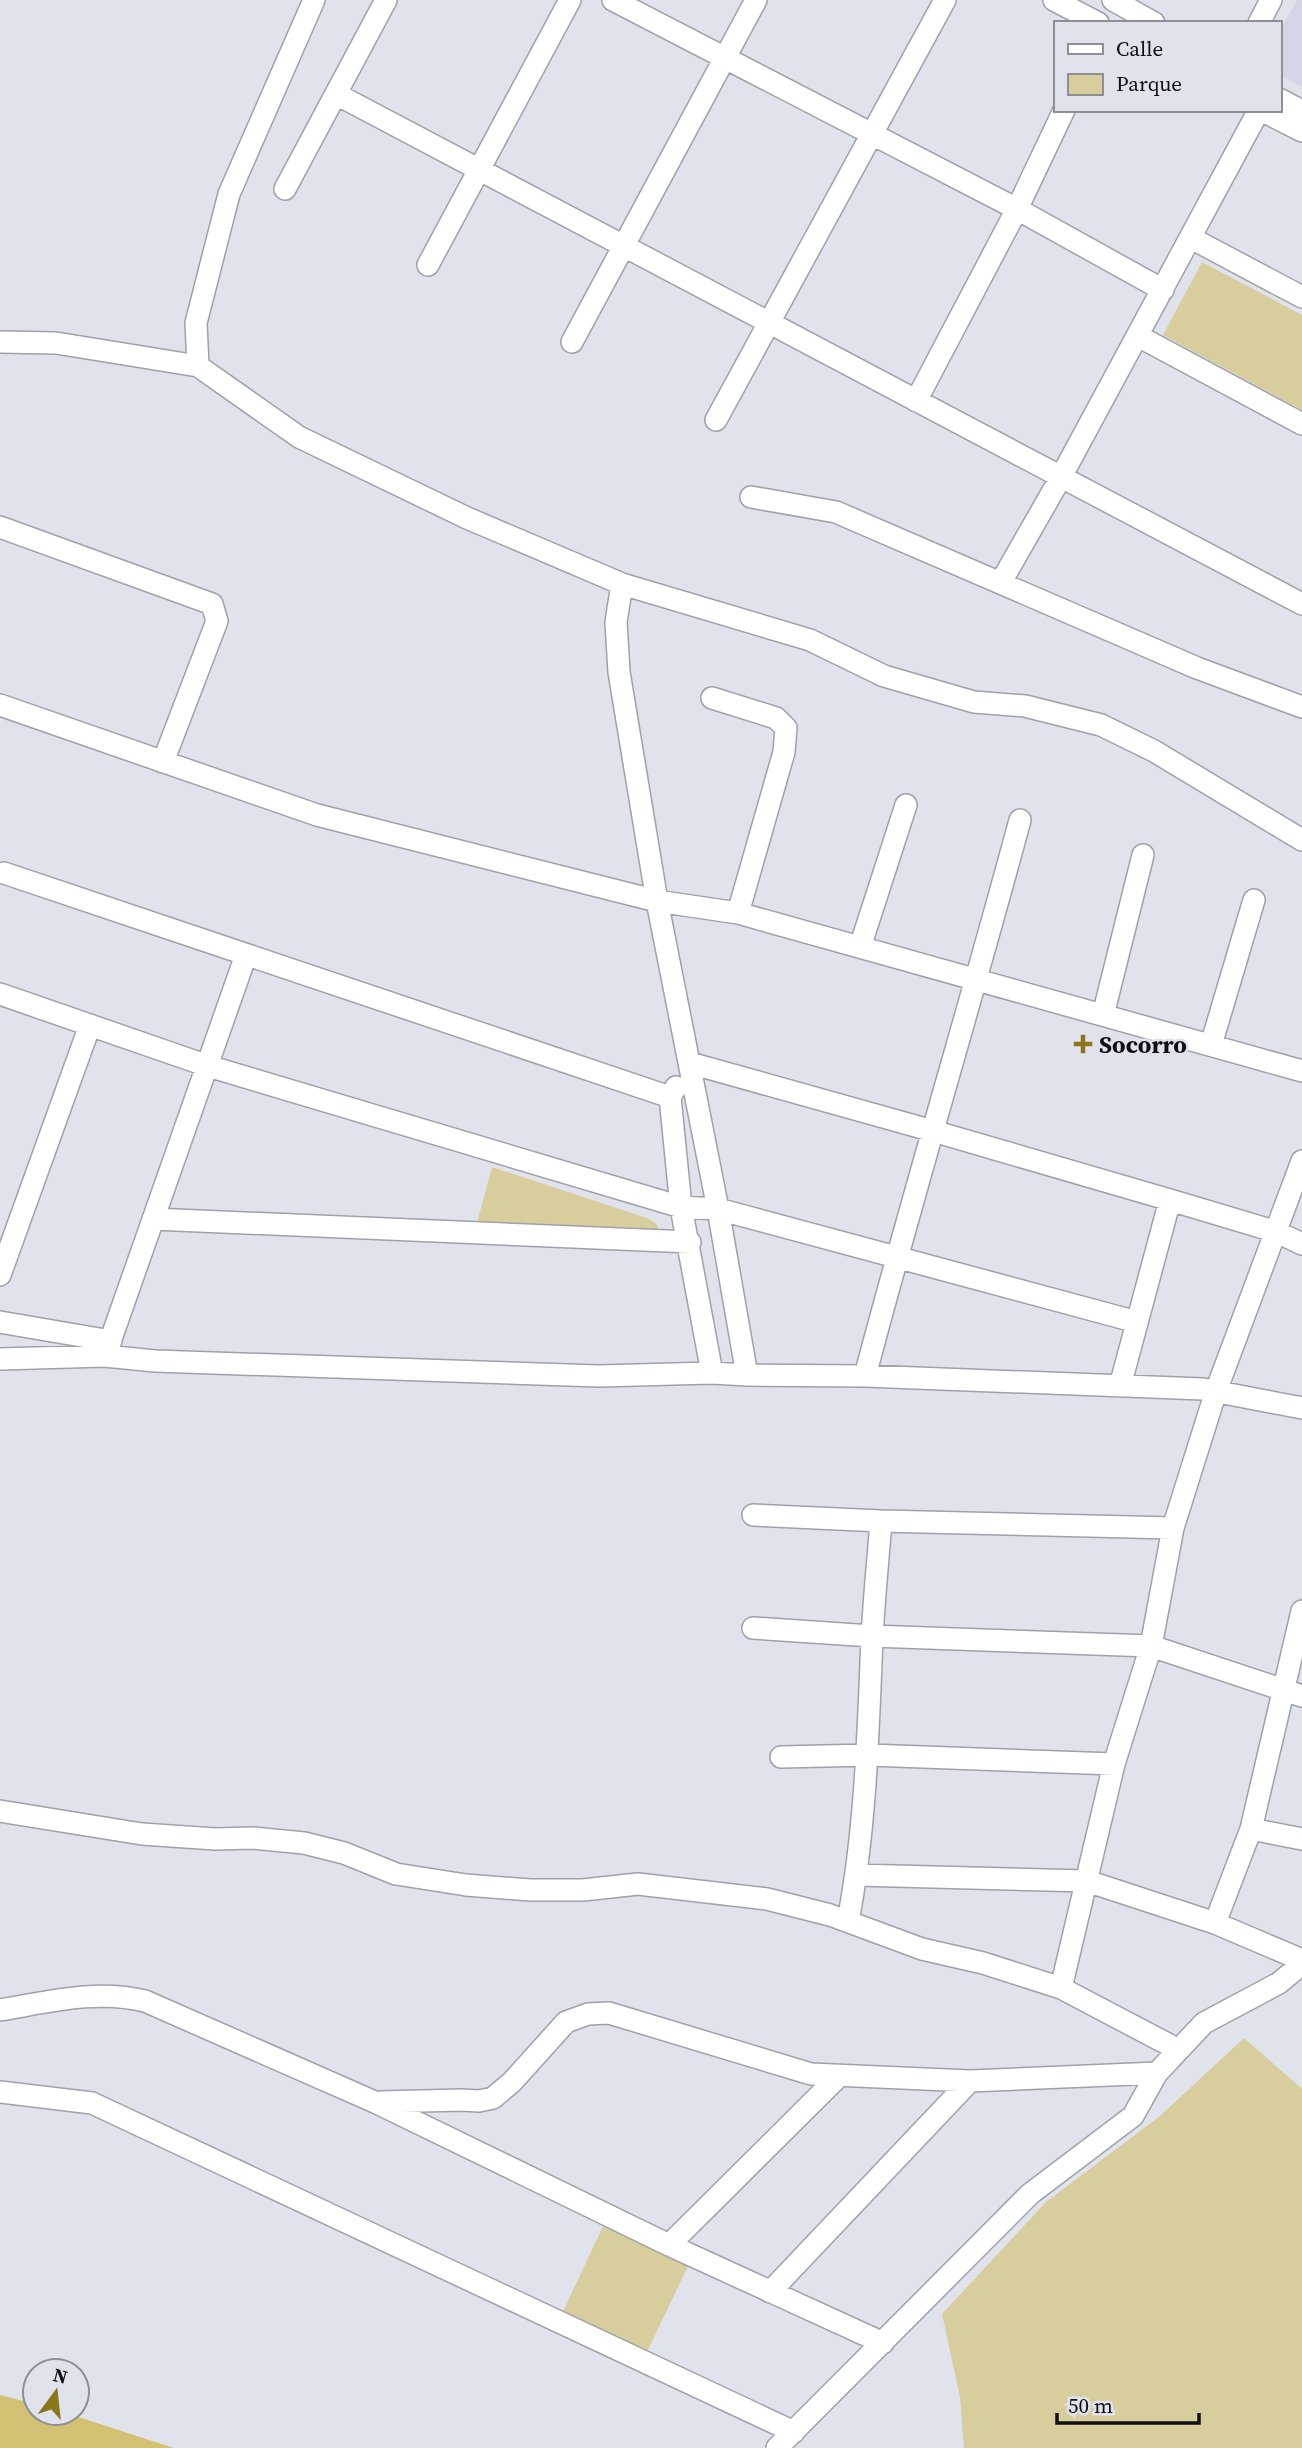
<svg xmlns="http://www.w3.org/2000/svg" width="1302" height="2448" font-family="'Source Serif 4',serif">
  <rect width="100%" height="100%" fill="#e1e3ec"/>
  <path fill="#d2d6e6" d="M1297,0H1302V87L1279,75V32Z"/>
  <path fill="#d8cd9c" d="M1202,262L1302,315V410L1163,335Z
    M492,1167L647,1218C656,1223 660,1225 659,1236L473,1238Z
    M1244,2038L1302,2089V2448H964L960,2397L942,2314L1046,2202L1160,2116Z
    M603,2226L689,2264L645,2356L561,2316Z"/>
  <path fill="#d2c173" d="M0,2395L35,2404V2413H66L174,2448H0Z"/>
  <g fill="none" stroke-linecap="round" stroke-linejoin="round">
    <defs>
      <path id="street" d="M613,0L1017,209L1163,290
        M1054,0L1098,23
        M1113,0L1154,23
        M1259,23L1271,0
        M336,94L1302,604
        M1279,99L1302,111
        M1261,110L1302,131
        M285,189L386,0
        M1191,238L1302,297
        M428,265L570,0
        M1138,336L1302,424
        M0,342L56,343L198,366L299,437L467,518L622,584L810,640L884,676L974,702L1025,706L1101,725L1154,751L1302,840
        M572,342L756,0
        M198,366L196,323L229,194L314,0
        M916,401L1017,209L1064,110
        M716,420L945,0
        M751,497L836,512L1197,668L1302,707
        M0,527L212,604L217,621L163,762
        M1001,582L1061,477L1259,110
        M622,584L616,622L619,672L657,901L718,1209L747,1375
        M712,698L776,718L786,728L784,752L738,913
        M0,705L317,815L657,901L738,913L1302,1071
        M4,873L670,1097
        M860,947L906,805
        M0,994L208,1066L681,1207L712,1373
        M1103,1015L1143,855
        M1211,1045L1254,900
        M690,1063L933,1131L1170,1200L1277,1232L1302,1244
        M676,1087L670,1097L681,1207L718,1209L1137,1322
        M153,1219L690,1242
        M0,1275L90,1025
        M0,1322L111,1341
        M105,1356L246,955
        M0,1359L105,1356L155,1361L599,1376L712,1373L747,1375L865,1376L1203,1389L1302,1408
        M865,1376C914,1190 970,1006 1020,820
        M1120,1386L1170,1200
        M753,1515L881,1521L1173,1528
        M753,1628L872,1636L1151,1646L1302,1696
        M781,1757L869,1755L1114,1764
        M0,1811L142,1834L215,1839L253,1838L304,1843L344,1853L396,1874L466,1885L530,1890H583L638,1884L767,1899L830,1915L922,1949L983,1963L1061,1988L1177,2049
        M1251,1829L1302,1839
        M857,1875L1087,1881L1215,1923L1302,1960
        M848,1921C866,1827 868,1733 872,1638C874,1599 878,1560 881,1521
        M1215,1923L1251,1829L1302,1611
        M1061,1988L1114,1764L1151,1646L1173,1528L1216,1391L1302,1161
        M0,2010C48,2002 97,1989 145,2001L377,2103L669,2245L883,2343
        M0,2092L92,2103L794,2432
        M381,2102L461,2100L479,2101L493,2098L512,2082L566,2022L588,2014L609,2013L811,2074L970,2081L1157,2073
        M669,2245L839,2076
        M770,2292L970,2081
        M777,2448L1030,2194L1133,2116L1157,2073L1204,2023L1279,1983L1302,1964"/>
    </defs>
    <use href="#street" stroke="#9fa1a9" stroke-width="24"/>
    <use href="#street" stroke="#fff" stroke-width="21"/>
  </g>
  <path fill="#89771b" stroke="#e1e3ec" stroke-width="2.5" d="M1079.5 1033.5h7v7h7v7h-7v7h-7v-7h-7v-7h7z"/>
  <g text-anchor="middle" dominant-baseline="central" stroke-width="5" stroke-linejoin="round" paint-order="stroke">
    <g font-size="24" font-weight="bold" fill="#101013" stroke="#e1e3ec" text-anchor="start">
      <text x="1099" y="1044">Socorro</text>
    </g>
  </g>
  <rect x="1054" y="21" width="228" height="91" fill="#e1e3ec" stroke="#8d8f95" stroke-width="2"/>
  <rect x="1068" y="44" width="35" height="10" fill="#ffffff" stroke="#8d8f95" stroke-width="2"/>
  <text x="1116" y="56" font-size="21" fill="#101013">Calle</text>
  <rect x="1068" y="74" width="35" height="21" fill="#d8cd9c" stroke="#8d8f95" stroke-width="2"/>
  <text x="1116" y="91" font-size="21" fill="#101013">Parque</text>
  <g transform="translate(56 2392) rotate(15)"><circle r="33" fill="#e1e3ec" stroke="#8d8f95" stroke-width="2"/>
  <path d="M0-5L12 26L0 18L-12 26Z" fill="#89771b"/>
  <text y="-10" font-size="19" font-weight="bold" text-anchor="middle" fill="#101013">N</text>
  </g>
  <path d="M1057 2413v10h142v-10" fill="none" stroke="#101013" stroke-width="3.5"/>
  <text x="1068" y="2413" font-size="21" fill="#101013" stroke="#e1e3ec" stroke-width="5" paint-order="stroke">50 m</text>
</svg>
